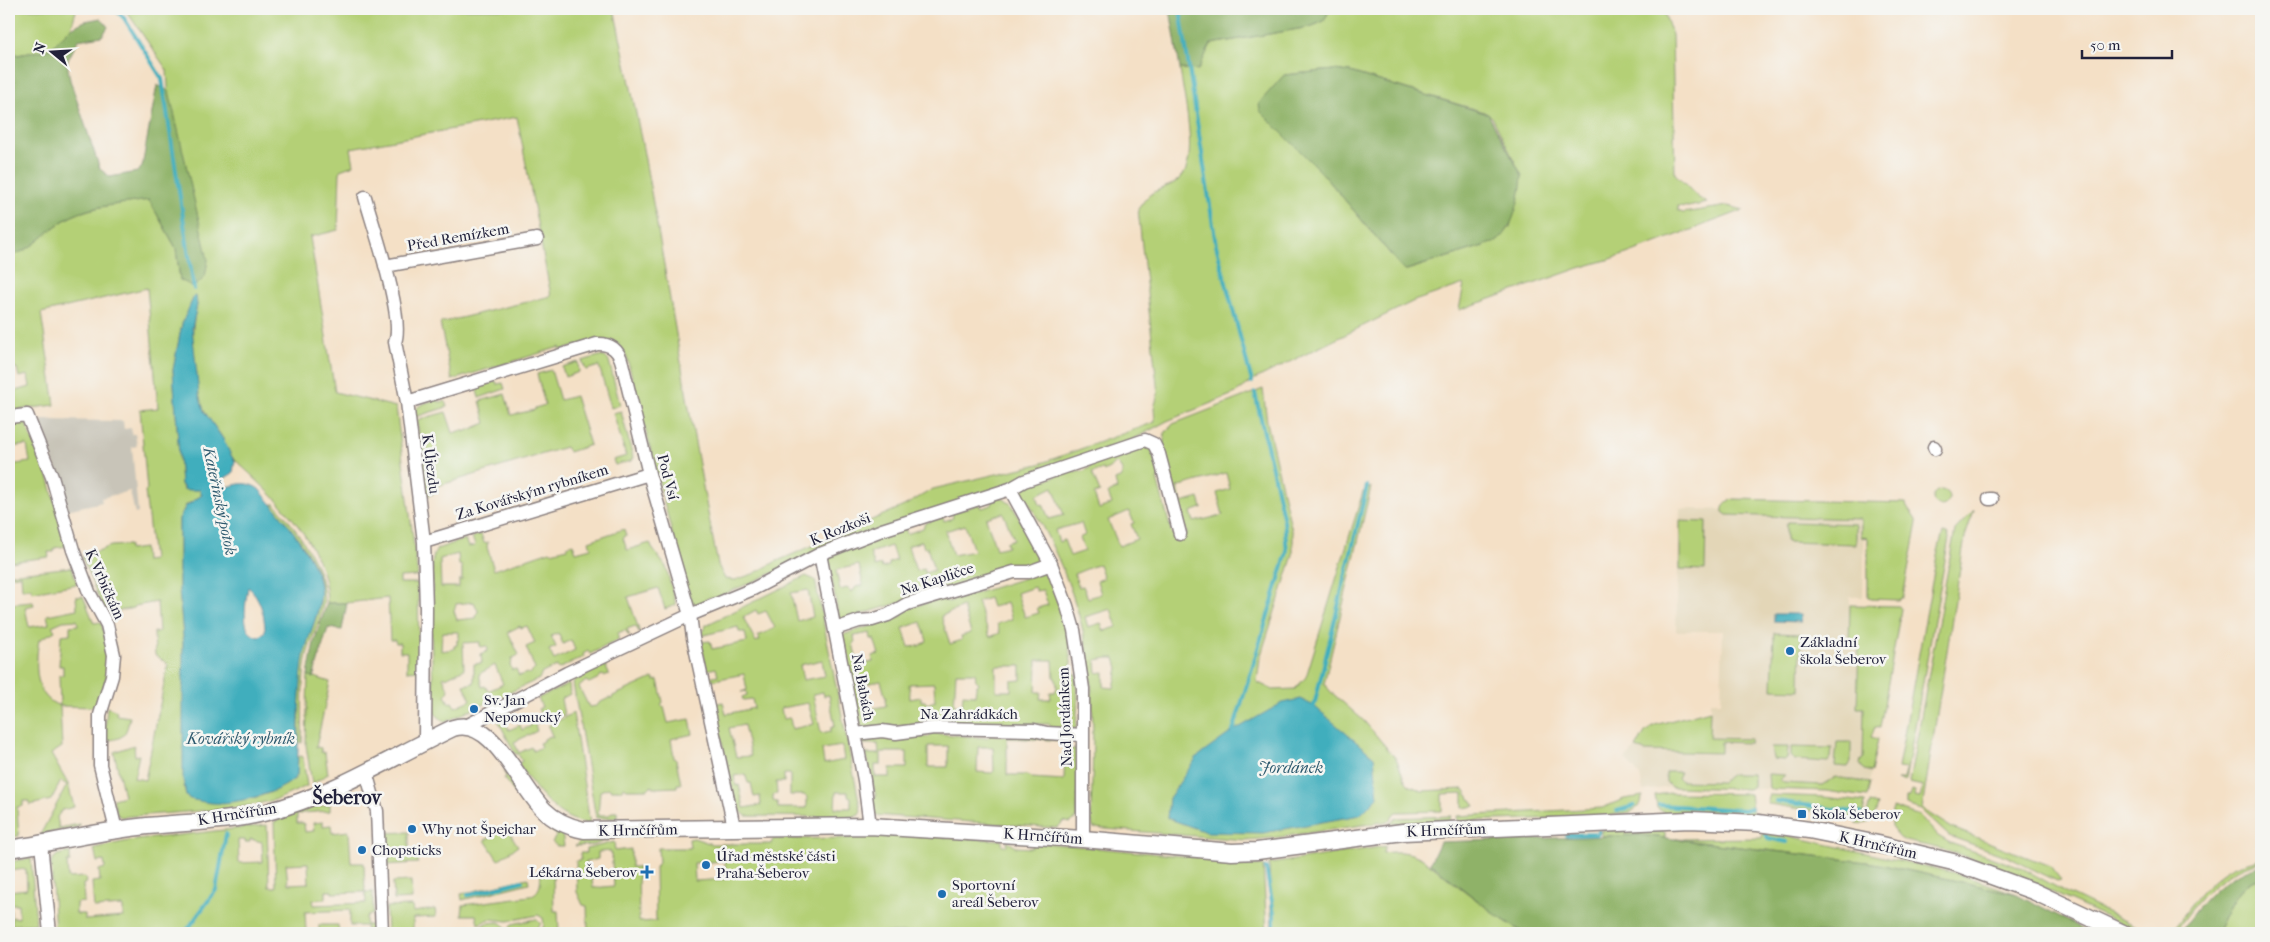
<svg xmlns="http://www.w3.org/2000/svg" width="2270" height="942" font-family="'IM FELL French Canon',serif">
  <rect width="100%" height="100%" fill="#f6f6f2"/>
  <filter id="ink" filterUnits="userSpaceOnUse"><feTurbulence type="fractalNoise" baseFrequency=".02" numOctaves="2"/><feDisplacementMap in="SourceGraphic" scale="10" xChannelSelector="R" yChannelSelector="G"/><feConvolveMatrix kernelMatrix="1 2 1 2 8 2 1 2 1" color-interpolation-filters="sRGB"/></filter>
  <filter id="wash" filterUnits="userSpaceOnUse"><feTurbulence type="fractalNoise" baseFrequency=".0096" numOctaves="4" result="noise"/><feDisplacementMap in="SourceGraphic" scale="20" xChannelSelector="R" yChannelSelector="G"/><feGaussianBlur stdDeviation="1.12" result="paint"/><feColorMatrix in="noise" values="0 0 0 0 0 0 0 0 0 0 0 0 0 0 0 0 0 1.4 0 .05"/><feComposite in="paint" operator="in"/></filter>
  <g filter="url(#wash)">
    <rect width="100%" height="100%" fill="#f4e0c6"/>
    <path fill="#e3d6b7" d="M1680,509L1865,512L1863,597H1850L1849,643H1859L1857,707L1864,708L1863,760L1871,772L1867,797L1826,791L1769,789L1671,787L1643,791L1640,776L1625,759L1636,748L1645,732L1655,725L1710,710V702H1721L1723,631H1676Z"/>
    <path fill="#c8c4b8" d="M41,420L123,421L124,429L131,428L132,434H135L137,446L132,447L138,513L135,514L130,491L101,498L102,502L67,510L55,467L39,428Z"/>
    <path fill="#b4d076" stroke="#6b7958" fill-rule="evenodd" d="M9,9H75L76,11L71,28L50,49L17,55L9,49Z
      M125,9H614C656,193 681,380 718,565L725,579L735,580L753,574L775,562L904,506L933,489L1039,464L1155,422L1154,408L1158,394L1138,209C1142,204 1146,197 1151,194C1161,187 1175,186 1183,175C1198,154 1183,93 1180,69H1198L1211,44L1310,27L1324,21L1330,9H1663L1672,35L1675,174C1687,184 1693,196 1707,203L1688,207L1678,206V211L1683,213L1728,206L1744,210L1621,256L1579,268L1459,310L1464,284L1414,301L1255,379L1236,393L1167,421L1132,440L1005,485L768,575L713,599L711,597L706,599L700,606L694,604L689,599L627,358C616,328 584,345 561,350L560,347L452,380L440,323L551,296L517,117L351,148L354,165L340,170L338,230L310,237L335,392L396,407L418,576L400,577V583H418L419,670L407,671V652H400V643H396L395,640H390L388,598L347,603H327C327,543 274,496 234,459C229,455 227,445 223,439C217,428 207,419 203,407C192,379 189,333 197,305L194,300L182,324L173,370L181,484L183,489L200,490L202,495L186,505L179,519V589L183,636L184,786L186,796L254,798L269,793L295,779L297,775L298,757L301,756L303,757L307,786L278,799L253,805L225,809L121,817L117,814L113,799L124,796L114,752L134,745L135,756L139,755L134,778L145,780L168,664L155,655L154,632H159L157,602L135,606L134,608L105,614L82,557L111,546L129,545V550L144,548L145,561L153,560L145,491L147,490L140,410L158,408L147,288L41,313L55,405L9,411V393L30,387L28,375L19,377L17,368L9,369V256C34,250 48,228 70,217C94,205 124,204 149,200L176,248L180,280L167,70ZM1334,70L1350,72L1484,112L1492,117L1522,176L1510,227L1496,242L1407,270L1403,269L1323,174L1260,111L1284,75Z
      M599,356L605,357L609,361L620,405L611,408L599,366L586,370L582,361Z
      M578,362L579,372L565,377L562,367Z
      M551,370L560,400L575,396L590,445L569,452L566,447L431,488L433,494L426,496L417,420L446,412L453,433L463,430L464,432L486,423L480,401L505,394L511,415L535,410V408L545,405L537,374Z
      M496,381L497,384L503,383L505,389L479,398L476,387Z
      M1263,389L1267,422L1293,535V555L1260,658L1257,682L1273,690L1295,689L1306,677L1363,492L1371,487L1324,684L1331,692L1364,721L1397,760L1404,779L1409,785L1422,791L1464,789L1475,806L1463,808V793L1442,794V811L1397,812L1392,816L1391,820L1384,822L1273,838L1245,840L1093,828L1091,816C1092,777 1094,738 1092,698C1090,626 1063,559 1026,498L1022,499L1019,489L1074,470L1075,472L1080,470L1081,472L1090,468V462L1138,446L1151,449L1160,478L1157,479L1172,534H1187L1163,447L1165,433L1173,424ZM1117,463L1122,470V477L1115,480L1117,489L1108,493L1112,504L1099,509L1094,494L1100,492L1092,473L1103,469L1104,471ZM1226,473L1230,489L1217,493L1223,515L1194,522L1191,512L1202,508L1199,498L1182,503L1177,487ZM1053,487L1064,515L1049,519L1043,504L1040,505L1037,495ZM1129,511L1134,523L1131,524L1137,539L1119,546L1108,520ZM1081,523L1085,535L1079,538L1085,551L1070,556L1064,540L1059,542L1055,530ZM1099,564L1104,578L1097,581L1101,594L1088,598L1083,586L1079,587L1074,574ZM1111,609L1117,627L1104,631L1101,623L1088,627L1085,617ZM1108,658H1115L1118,668L1114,688L1104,687V672L1097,673L1096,660Z
      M438,399L439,402L445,401L447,407L412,418C414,404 426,403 438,399Z
      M621,411L633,457L631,461L615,465L613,460L626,456L613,413Z
      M25,422L48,476L67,546L54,548V552H48L49,557L9,562V465L30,462L27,445L9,447V424Z
      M1933 498a8 8 0 1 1 16 0a8 8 0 1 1-16 0Z
      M1001,497L1012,505L1041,559L1038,565L1037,561L1028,564V568L1024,565L839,621L829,562H825V558L905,528L907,534L923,528L925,523L943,517L944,521L953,518L952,513L980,504L982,508L992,505V499ZM1003,513L1014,539L1006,542L1008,546L996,549L986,518ZM965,525L974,551L953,555L945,531ZM922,541L924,548L927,547L934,570L925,573L924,569L916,571L908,546ZM891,546L896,560L889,563V566L882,568L881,565L875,567L870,553ZM859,565L863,585L856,587L852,592L847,588L840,590L836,570Z
      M1734,499L1906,503C1906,510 1915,515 1917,523L1903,597L1898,600L1871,599L1868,597V538L1861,537V519L1727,515L1723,512C1722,505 1727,500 1734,499Z
      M272,504H275C295,527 329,572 323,605C320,623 310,641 306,659C301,686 303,716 302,743L299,742C299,713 299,685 303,657C307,635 322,613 321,590C319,560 289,527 272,504Z
      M1974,510L1965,537L1922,809L1952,828L2050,866L2061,880L2057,881L2008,857L1949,836L1921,810L1906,805V797H1910L1912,790L1915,791L1914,797L1920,798L1923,786L1909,783L1955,530Z
      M1680,521L1706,522L1705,570L1680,569Z
      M1788,522L1855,524L1856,526V544L1786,542V525Z
      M624,529L626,536L623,538L627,550L650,543L652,548L666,567L676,605L665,609L658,588L628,597L640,633L635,626L627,629L630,637L625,630L618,633V640L590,654L588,651L583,654L584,657L558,669L557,666L542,673L539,679L445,722L434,713L430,602C436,585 427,563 437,549L465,539L468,547L475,546L472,537L481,534L484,543L488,542L487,547L494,570L550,551L551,552L568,548L567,546L573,544L576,552L591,548L589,541ZM458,554L459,565L462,566V580H459V587H441L440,559ZM474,602L478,611L476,618L457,620L454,611L456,604ZM520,626L521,628L527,626L535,643L526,647L535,669L530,674L527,673L519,676L516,669L512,670L510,664L512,662L511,659L519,655L508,632ZM442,632H459V640H457V645L454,646V649L441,651ZM558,633L563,644L571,640L575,650L554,660L549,650L556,647L551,636ZM480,642V647L487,646L488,651L481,654L482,663L474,664V683L464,685L471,700L455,707L452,702L449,703L445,695L449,691L443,677L445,676L446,678L464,669L463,643ZM495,665L503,684L488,691L485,686L482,687L479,674Z
      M1943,533L1947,534L1949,538L1905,782L1897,779H1904L1906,769L1898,768L1937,555Z
      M72,567L77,584L32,592L31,588L22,589L21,575L9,576V574Z
      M1047,571L1060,604L1072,648L1069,649L1073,674H1076L1078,698L1076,729L1050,727V724H911L908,728L907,725H897V729L890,725L861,729L842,635L902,616L903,610L942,598L948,602ZM1034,587L1036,591L1043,590L1048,605L1037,608L1039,613L1025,617L1017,593ZM989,598L992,607L1007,603L1012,619L997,624L1000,633L990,637L977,602ZM963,607L971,633L961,636L962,640L950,644L941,616ZM921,622L927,641L919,646L909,647L903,628ZM870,633L871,639H874L879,654L872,656L873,662L858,665L853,643H855L854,636ZM1037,660H1053L1054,678L1056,679L1057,687L1055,692H1050L1051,699H1040L1041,692H1036ZM996,666H1021V680L1011,681V691H996ZM956,673H975L976,680L979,683L976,687L975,695L963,694L962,706H954ZM881,681L886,699H885L886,706L868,709L863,691L865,690L864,684ZM934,683L935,701L927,704L925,701H921V697L910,699L909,684Z
      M806,576L815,580L861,811L859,815L854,817L746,816L736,807L714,704L723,702L726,714L754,708L752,699L743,700L742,697L747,695L746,691L741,692L747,690L744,674L709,681L708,677L718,675L716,668L707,670L701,642L710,641L712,649L747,642L745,632H739L738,627L700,636L706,625ZM808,590L813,617L797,621L791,593ZM756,610L758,614L766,611L775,628L758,636L760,640L756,642L743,617ZM822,660L825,676L803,680L800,665ZM823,692L824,696L829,695L835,726L831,728V731L821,733L813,694ZM808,703L814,724L792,729L790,718L783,719L781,708ZM744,725L751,756L736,757L729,728ZM842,746L844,760L824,764L822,749ZM745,774L748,783H751L754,797L760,796L761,805L744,808L739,785L736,786L734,776ZM784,774H790V795H804L807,797V808H778L777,802L773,801V795L777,794L776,782H784ZM836,792H848V796L851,797V808H835Z
      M83,596L94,623L101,622C111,661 112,670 95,707L60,706L62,747L51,754L68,784L74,807L62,810L57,817L59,828L79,824L80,826L40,835L67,785L61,781L51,800L30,805L29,801H23V806L17,807L19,836L9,837V604L33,602L34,605L25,607L29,627L49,624L47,615L77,609L76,597ZM77,620L78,625L70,626V634L61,635L59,666H63V675H59L60,706C33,697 35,663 39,640L55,631L52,626L63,621Z
      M1850,605L1899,606L1901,609L1880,728L1875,727L1871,737L1878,739L1871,772L1864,770L1860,764L1861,760L1863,759L1864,708H1857L1859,644L1849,643Z
      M1774,633L1801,634L1800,690L1772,689Z
      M605,665L609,674L604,676L601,675L599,678L589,683L586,681L579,687L589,707L597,706L599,703L609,698L612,699L613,696L653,678L655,681L658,680L663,702L661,705L664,707L668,723L690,719L693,734L671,739L674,758L676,760L681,784H677V787L654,788L651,786L648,789H627L624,787L622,790H611L608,788L600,791L598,815H609L612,812H617V818H596L573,683L575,680Z
      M308,675L330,682L316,747L321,748V752L325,753L328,774L312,784L306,745Z
      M569,684L570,694L561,699L564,715L558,717L556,714L535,724L537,731L514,742L519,753L531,747L533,751L541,747L539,743L544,741V739L550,736L553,738L548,726L573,713L590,824C555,820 537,790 518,764L522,761L518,754H515L497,718L502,716L509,730L520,725L522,730L531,726L529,721L541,715L538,709L542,707L538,698Z
      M107,707L117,711L116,715L130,717C125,737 125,738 104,741Z
      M1710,710L1709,738L1751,739L1750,743L1721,742V753L1645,751L1636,748L1645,732L1655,725Z
      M932,733L987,738L990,735L1020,736L1022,733L1076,741L1007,738V775H1028L1031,778L1064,780L1065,749H1078L1077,818L1070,823L1064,821L1057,828L873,815L871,798L876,797L866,754H879L878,744H863V740L865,737L916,735L917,737H929ZM928,746H948V767H928ZM978,747H993L994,771L992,773L977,772ZM881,752H907V768H890V777H875V765H881Z
      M1837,742H1851V762L1848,767L1835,766Z
      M1771,747H1788L1787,758L1784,760L1773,759Z
      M1791,747L1832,748L1831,758L1828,762L1795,760L1791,757Z
      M503,771L539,815L562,832L564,846H557L552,842L557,835C536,820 520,800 504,779L506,776Z
      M1668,772H1681L1678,778L1681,781L1721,782L1732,774H1753V786L1749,789L1671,787L1666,782V773Z
      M1768,774L1785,775L1780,780L1784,783L1823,785L1836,777L1870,783L1867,797L1826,791L1769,789Z
      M1671,793L1750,794L1753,816L1666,814L1657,808L1655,795Z
      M1769,795L1824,797L1865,802L1863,815L1857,818L1769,804L1767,800Z
      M1643,796L1638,807L1631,812L1603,817L1458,821L1457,816L1602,808L1624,799Z
      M1870,803L1878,805C1874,818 1872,826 1856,823L1857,821L1866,816Z
      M330,804V811L303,813L297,815V823H304L305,832L314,831L313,823L323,822V826L331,825L332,833L349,831L351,863H364L365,892H373V914L366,917V925H371L374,933H366V926H350V910L305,912L306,933H55L51,863L57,855L70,852V862H67L68,878L85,877L86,883L83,884L84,902L76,903V914H85V920L123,917V906L94,908L92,882L100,881L99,870L105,868L104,861L97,862L94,848L128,841L267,825L269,887H276L274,822L303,810ZM250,839L262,842L263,862L239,863L238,840H245V842H250ZM308,863L309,883L288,884L286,864ZM326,891H332V893L365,892L366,903L314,905L313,900L326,899Z
      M1892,807L1920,816L1938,836L1950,843L2024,869L2067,893L2150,933H2141L2001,869L1950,851L1905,841L1897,836L1892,827Z
      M1451,816L1448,823L1446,820L1389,824L1397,818Z
      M506,827L518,846L498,860L485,840Z
      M1602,830L1665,832V838L1640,835L1602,836Z
      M1763,830L1955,873L2017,894L1874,863L1675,839L1762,838Z
      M409,832V854H418V863L385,865L384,833Z
      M854,833L1002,840V846H1007V841L1016,847L1032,848L1033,842L1236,861L1238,866L1263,865L1267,933H588L587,906L583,905L577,892L576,861L581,860L580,853H586V849L614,842L615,851L631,849V867H638L639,922L656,921L655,867L659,863L658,848H690L689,839L694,838L712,844H771L773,839L852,838ZM611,851L614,886L593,888L591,870H586V862L598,859V852ZM725,861L726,879L695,881L694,863Z
      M613,837L594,845L575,846L583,838Z
      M1386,846L1383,853C1398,851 1409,851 1423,859L1496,915L1523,933H1272L1269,864Z
      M31,858L36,924L12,925L11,917L19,918L18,904H10L11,915L9,914V891L27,889L26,869L9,871V862Z
      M2261,858V861C2217,874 2200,897 2174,933H2171C2188,909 2207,879 2235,866C2243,863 2253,861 2261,858Z
      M547,868L553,873L554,911H558L559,933H533L542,930L544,925L543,918L538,915L508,921L490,919L478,924L476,915H462L463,905L530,896C542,891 540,883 541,871Z
      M528,878L529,883L462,900L461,894Z
      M2261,879V933H2216C2226,915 2237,880 2261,879Z
      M411,881L412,899L394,900L393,882Z
      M412,906L413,912L435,909L436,917L413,918V933H387L386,907Z
      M536,919L541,924L536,929L512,930L510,928L512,924Z
      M498,922L503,924L509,933H480L479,928L486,923Z
      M319,925H338L339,933H319Z"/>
    <path fill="#8fb267" stroke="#586a51" d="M1170,9H1330L1324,21L1310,27L1211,44L1198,70L1180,69Z
      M101,18L108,27L102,36L78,40L67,62L70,80L100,169L110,177L137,172L142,167L157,85L169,91L208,260L205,277L194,287L180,280L176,248L149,200C124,204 93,205 70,217C48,228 34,251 9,256V49L18,55L50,49L71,28L85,21Z
      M1334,70L1350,72L1488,114L1522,176C1521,195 1513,232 1496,242L1406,270L1403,269L1323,174L1260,111L1259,103L1284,75Z
      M327,603H347L342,630L328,628L313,678L308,675L314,642Z
      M1640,835L1874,863L2017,894L2091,933H1524L1496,915L1430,863L1440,842Z
      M2261,865V879C2237,880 2226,915 2216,933H2180C2203,900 2221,877 2261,865Z"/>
    <path fill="#40aebd" stroke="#31687c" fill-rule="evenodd" d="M194,296H196L197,305L192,328L199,395L204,411L223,439L233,459L235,460L233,473L214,485L216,490C232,487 243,478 259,489C279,513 326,566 320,599C317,621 306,640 303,661C298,699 299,737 297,775C287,792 240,802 221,803C211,804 199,801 190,799L186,796L183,777V636L179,589V519L186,506L202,495L200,490H185L181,484L173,370L182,324ZM248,587C260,596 265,616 265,631L259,637C239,634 246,602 248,587Z
      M1774,614H1801V622L1774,621Z
      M1300,699L1314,706L1374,757L1378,797L1360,815L1263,833L1206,832L1167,818L1169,798L1197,757L1233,731L1282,703Z"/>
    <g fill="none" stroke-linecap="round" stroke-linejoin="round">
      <path stroke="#40aebd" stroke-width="4" d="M115,9L124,18L162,79L194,289
        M1180,9L1216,245L1252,382
        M1314,706L1367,486
        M1233,731L1287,552L1284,521L1255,393
        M1776,801L1860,813
        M1659,805L1745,810L1751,808
        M1617,811L1634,806
        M1766,834L1768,838L1787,842
        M1566,835L1597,834L1599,831
        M1266,868L1274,913V933
        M468,895L522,881
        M185,933L216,890L226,834"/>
    </g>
  </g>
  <g filter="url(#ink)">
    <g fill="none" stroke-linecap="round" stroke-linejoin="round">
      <defs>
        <path id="minor" d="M365,197C373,226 405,318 395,342L407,402L424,542L426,608L425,741
          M385,266L537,239
          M407,402L597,344C610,343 619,350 622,363L649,474L690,615L693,638L734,827
          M9,417L27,415L52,477L73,550L89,592L107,625L114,655L112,676L100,715V765L116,830
          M1934,447L1935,449
          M1010,489L1051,564L1067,606L1074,630L1083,689V839
          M1989,499H1992
          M424,542L649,474
          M820,554L864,780L870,826
          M835,629L859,621L872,620L888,615L907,604L1014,572H1029L1051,564
          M466,726L567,673L690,615L753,589L820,554L882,530L1010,489L1024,481L1145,440L1154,444L1159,454L1180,534
          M855,734L882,731L896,733L934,728L1034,730L1047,733L1083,735
          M366,772L377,811L382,933
          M41,844L50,933"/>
        <path id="tertiary" d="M9,849C52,843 95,832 139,827C182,822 226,823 267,812C333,795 392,757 453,728C493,715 519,786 544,810C555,821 569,827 584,830L870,826L1083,839L1232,852L1257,851L1403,832L1690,820L1758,823L1809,830L1878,844L1953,862L2033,891L2123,933"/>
      </defs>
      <use href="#minor" stroke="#8b8180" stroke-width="15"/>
      <use href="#tertiary" stroke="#8b8180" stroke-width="19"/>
      <use href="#minor" stroke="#fff" stroke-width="12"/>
      <use href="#tertiary" stroke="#fff" stroke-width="16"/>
    </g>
  </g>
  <g fill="#1f6fb2" stroke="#f6f6f2" stroke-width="2">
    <circle cx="1790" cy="651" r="5"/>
    <circle cx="474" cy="709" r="5"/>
    <rect x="1797" y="809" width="10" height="10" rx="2.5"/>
    <circle cx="412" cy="829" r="5"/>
    <circle cx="362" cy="850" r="5"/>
    <circle cx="706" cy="865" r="5"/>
    <path d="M644.5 864.5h5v5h5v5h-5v5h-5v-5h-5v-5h5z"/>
    <circle cx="942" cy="894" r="5"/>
  </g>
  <g text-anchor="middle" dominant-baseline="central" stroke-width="5" stroke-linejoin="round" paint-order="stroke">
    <g font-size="15" fill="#22223b" stroke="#f6f6f2">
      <text transform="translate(458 237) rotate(-10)">Před Remízkem</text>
      <text transform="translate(431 464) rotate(83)">K Újezdu</text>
      <text transform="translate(668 477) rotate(75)">Pod Vsí</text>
      <text transform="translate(532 492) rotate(-17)">Za Kovářským rybníkem</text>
      <text transform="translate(840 529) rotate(-22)">K Rozkoši</text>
      <text transform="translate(937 579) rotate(-18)">Na Kapličce</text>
      <text transform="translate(105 584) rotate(66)">K Vrbičkám</text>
      <text transform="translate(863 687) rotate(79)">Na Babách</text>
      <text x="969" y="714">Na Zahrádkách</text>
      <text transform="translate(1065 717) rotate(-92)">Nad Jordánkem</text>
      <text transform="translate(237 814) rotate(-9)">K Hrnčířům</text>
      <text transform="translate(638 830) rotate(-1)">K Hrnčířům</text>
      <text transform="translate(1446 830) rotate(-2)">K Hrnčířům</text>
      <text transform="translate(1043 836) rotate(4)">K Hrnčířům</text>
      <text transform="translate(1878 845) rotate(13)">K Hrnčířům</text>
    </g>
    <g font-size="15" fill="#22223b" stroke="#f6f6f2" text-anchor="start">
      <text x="1800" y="642">Základní<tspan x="1800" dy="17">škola Šeberov</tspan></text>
      <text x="484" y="700">Sv. Jan<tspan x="484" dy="17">Nepomucký</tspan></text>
      <text x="1812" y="814">Škola Šeberov</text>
      <text x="422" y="829">Why not Špejchar</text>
      <text x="372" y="850">Chopsticks</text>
      <text x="716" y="856">Úřad městské části<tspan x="716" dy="17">Praha-Šeberov</tspan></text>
      <text x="637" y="872" text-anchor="end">Lékárna Šeberov</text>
      <text x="952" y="885">Sportovní<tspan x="952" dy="17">areál Šeberov</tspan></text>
    </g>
    <g font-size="16" font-style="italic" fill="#2e5a6f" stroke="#f6f6f2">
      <text transform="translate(220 501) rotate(78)">Kateřinský potok</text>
      <text x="241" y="738">Kovářský rybník</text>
      <text x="1291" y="767">Jordánek</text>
    </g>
    <g font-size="20" font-weight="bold" fill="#22223b" stroke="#f6f6f2">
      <text x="347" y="797">Šeberov</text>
    </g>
  </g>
  <rect width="2270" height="942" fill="none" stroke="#f6f6f2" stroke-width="30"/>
  <g transform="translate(52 52) rotate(288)" stroke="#f6f6f2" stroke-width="4" paint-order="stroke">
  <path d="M0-4L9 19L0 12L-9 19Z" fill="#22223b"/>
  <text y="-8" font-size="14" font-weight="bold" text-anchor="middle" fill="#22223b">N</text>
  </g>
  <path d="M2082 50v8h90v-8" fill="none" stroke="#22223b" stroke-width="2.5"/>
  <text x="2090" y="50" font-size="15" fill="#22223b" stroke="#f6f6f2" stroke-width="4" paint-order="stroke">50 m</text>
</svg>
